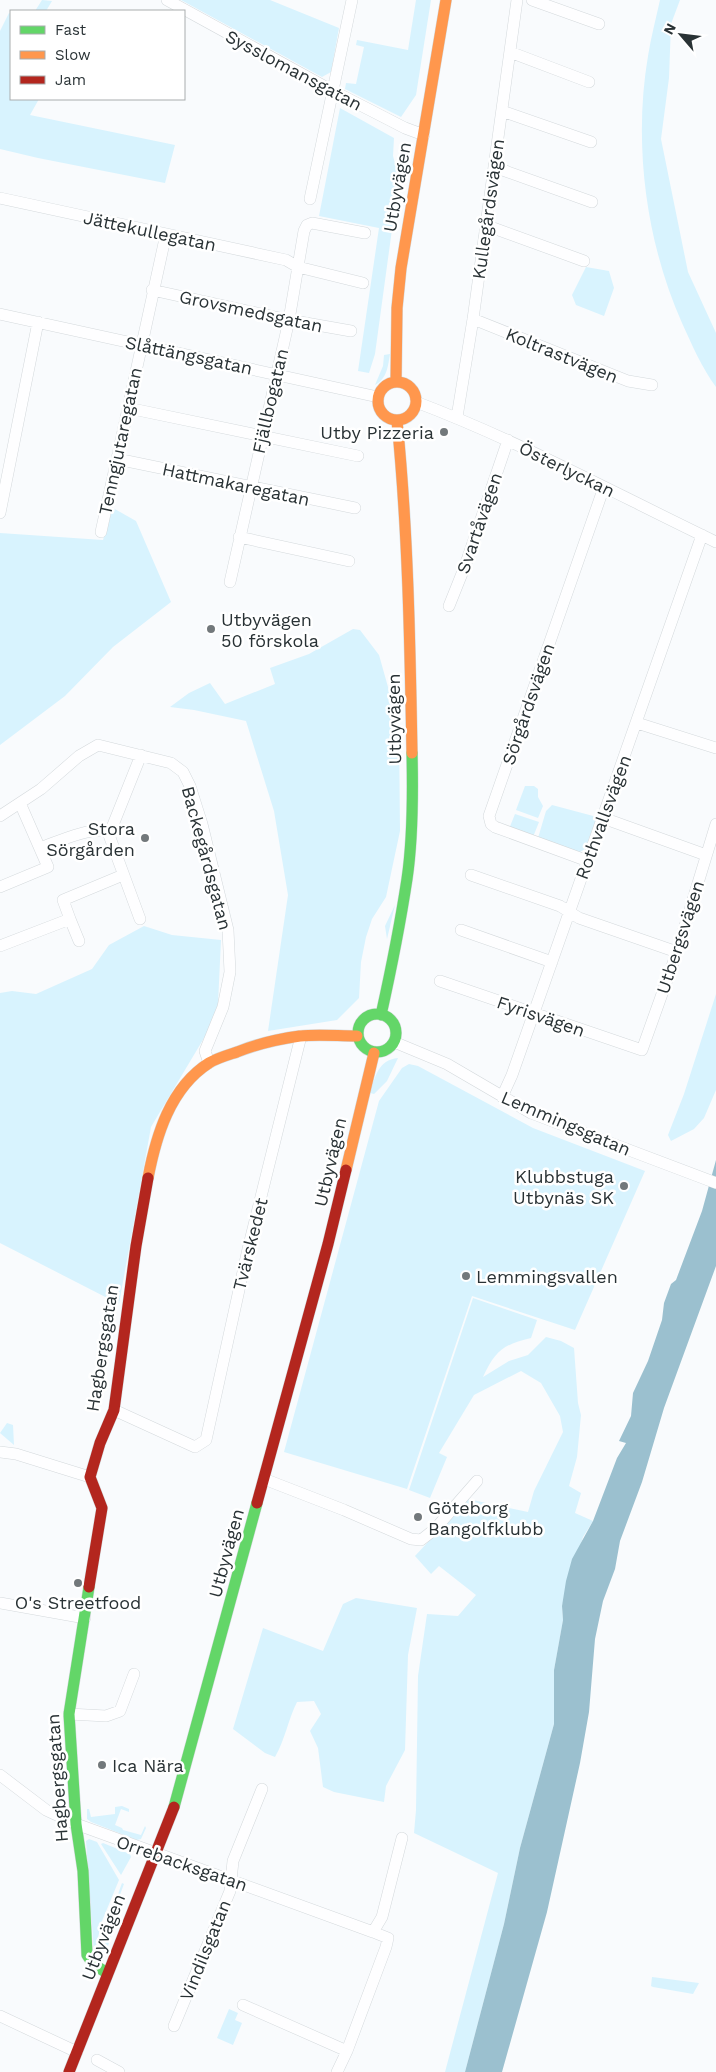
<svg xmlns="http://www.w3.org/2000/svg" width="716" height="2072" font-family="'Work Sans',sans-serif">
  <rect width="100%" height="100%" fill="#f9fbfd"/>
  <path fill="#d8f3fe" d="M42,0L52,1L46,11H35Z
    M181,0H270L339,28L331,72L322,77Z
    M416,0H431L416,95L401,117L345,89L346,83L356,84L364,47L356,45L357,40L408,50Z
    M660,0H680L671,24L669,78L661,139L688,272L716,333V387C702,368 692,345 682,323C646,242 633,144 648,56C651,37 656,18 660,0Z
    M9,13L11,14V99H39L30,115L175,145L165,183L38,158L0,149V31Z
    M340,108L394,138L393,156L399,178L375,354L369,373L358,371L379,228L319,216Z
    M586,267L609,271L614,288L604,316L576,305L572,295Z
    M390,354C388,366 387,379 375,385L383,366L384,355Z
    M113,508L136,521L171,602L113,647L65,696L0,745V533L103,540Z
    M353,629L360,630L379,655L399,726L400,831L386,897L372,919L366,937L361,962L359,998L337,1020L268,1031L288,895L274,811L246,721L194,710L170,707L189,693L210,683L225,704L275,684L270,668L309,654Z
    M525,786H534L538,789V797L543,806L538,818L516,810Z
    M552,805L597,817L585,849L578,853L538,838L546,811Z
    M515,814L539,822L533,837L509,829Z
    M395,905L387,939L385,926Z
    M144,926L172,935L221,940L218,1004L207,1033L151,1127L119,1304L0,1243V993L12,991L36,994L92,969L109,945Z
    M716,994V1090L704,1118L694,1129L671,1141L668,1135L684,1094Z
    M398,1058L387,1081L374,1094L370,1093C375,1077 378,1060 398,1058Z
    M409,1064L418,1066L533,1128L645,1171L575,1330L472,1296L407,1489L284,1452L379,1101L402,1068Z
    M473,1298L537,1320L531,1338C504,1344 495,1351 483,1377L509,1361L528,1355L546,1337L561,1341L574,1348L578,1403L581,1415L577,1457L569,1486L581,1493L575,1513L593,1521L583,1537L562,1606L563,1620L554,1670V1724L520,1848L504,1924L465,2072H445L498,1873L414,1833L416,1810L418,1676L427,1614L458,1616L476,1595L439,1566L431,1574L415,1556L468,1499L528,1512L534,1491L563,1432L560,1416L541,1383L521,1371L474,1395L439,1453L447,1457L430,1498L409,1490Z
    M7,1423L13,1425L14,1445L0,1433Z
    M356,1598L417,1608L408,1655L405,1750L386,1786L384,1802L334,1792L323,1787L318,1748L310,1731L321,1714L314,1701L297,1702C288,1720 285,1740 275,1757L265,1753L233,1729L263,1628L323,1651L343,1604Z
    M122,1806L129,1809V1812L121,1809L115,1825L122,1828L123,1830L141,1835L145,1826L146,1828L141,1839L137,1840L91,1822L87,1819V1809H89L91,1817L115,1814V1807Z
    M89,1839L97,1842L119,1880L102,1921L94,1954L86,1841Z
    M103,1843L130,1854L131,1857L121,1875L101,1844Z
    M122,1883L124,1884L112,1916H110Z
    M108,1922L115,1923L103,1962L99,1961L100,1956Z
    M652,1977L699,1983L693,1994L653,1987L651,1986Z
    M229,2009L238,2013L235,2020L242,2023L233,2045L217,2038Z"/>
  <path fill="#9bc0cf" d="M716,1160V1266L664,1408L642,1482L620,1541L615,1569L603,1601L595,1639L589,1712L580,1763L547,1912L502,2072H465L504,1924L520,1848L554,1724V1670L563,1620L562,1606L566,1581L572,1559L593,1521L617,1458L626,1443L619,1441L631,1416L633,1393L648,1361L662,1320L664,1303L671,1284L676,1280L702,1211Z"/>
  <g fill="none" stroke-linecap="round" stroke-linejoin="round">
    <defs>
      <path id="street" d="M167,0L333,91L405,128L424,135
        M532,0L599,24
        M510,52L589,82
        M502,111L591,142
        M494,167L592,202
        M0,198L286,260L298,267L363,283
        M310,199L352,0
        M485,225L584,261
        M152,290L289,320L351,331
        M0,314L378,397
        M473,319L628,381L652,385
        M416,402C519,441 616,494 716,542
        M128,408L358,456
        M457,417L473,319L517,0
        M117,459L355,508
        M0,513L38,322
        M101,532L166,234
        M239,537L349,561
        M230,582L289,320L304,231L307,225L312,223L365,233
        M449,606L465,566L508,440
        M637,723L716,748
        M0,816L41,789L79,756L98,745L171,763L183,772L190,786L202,824L228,930L230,972L223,1007L205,1051L209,1063
        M603,818L706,855
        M40,848C59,841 90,827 109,831
        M588,861L495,827L491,824L489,816L604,487
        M471,875L560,906L579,918L677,952
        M0,887L48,867L20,803
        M70,919L79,941
        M140,919L109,835L141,755
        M461,930L552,962
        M0,946L70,919L63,900L123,875
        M440,981L642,1050L677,952L716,824
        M394,1042L447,1064L531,1113L716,1183
        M502,1097L512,1075L702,535
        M114,1410L195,1447L206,1440L248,1249L301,1036
        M0,1452L16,1454L90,1477
        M264,1479L344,1510L411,1539L421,1540L435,1529L477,1481
        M0,1603L85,1618
        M69,1714L106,1716L120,1711L134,1674
        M0,1775L46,1810L76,1824L373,1932
        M243,2005L347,2051
        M0,2016L77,2052
        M174,2026L230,1891L233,1861L262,1789
        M97,2060L119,2072
        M337,2072L347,2051L386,1947L388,1938L373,1932L382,1917L402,1838"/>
      <path id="fast" d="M358 1033a19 19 0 1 1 38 0a19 19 0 1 1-38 0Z
        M381,1015C391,970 400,925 407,879C413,838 413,795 412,753
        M89,1587L69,1714L76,1824L83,1871L87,1955L93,1964L107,1973
        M174,1807L257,1503"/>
      <path id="slow" d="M378 401a19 19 0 1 1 38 0a19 19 0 1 1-38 0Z
        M396,382L397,308L401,268L446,0
        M397,421C408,531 410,642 412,753
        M346,1170L374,1053
        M148,1178C156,1136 170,1088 209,1063C217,1058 228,1055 237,1052C257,1044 278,1039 300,1036C318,1034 338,1036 357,1036"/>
      <path id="jam" d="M257,1503L328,1244L346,1170
        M89,1587L102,1508L90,1477L100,1443L114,1410L136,1246L148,1178
        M69,2072L174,1807"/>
    </defs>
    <use href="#street" stroke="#d4d9dc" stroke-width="12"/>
    <use href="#fast" stroke="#d4d9dc" stroke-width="12"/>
    <use href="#slow" stroke="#d4d9dc" stroke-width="12"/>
    <use href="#jam" stroke="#d4d9dc" stroke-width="12"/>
    <use href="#street" stroke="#fefeff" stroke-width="11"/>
    <use href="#fast" stroke="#63d668" stroke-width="11"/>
    <use href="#slow" stroke="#ff974d" stroke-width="11"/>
    <use href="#jam" stroke="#b3261e" stroke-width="11"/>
  </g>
  <g fill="#72787b" stroke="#fff" stroke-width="2">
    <circle cx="444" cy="432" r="5"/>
    <circle cx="211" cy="629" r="5"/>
    <circle cx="145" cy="838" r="5"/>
    <circle cx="624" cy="1186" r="5"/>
    <circle cx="466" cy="1276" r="5"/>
    <circle cx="418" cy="1517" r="5"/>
    <circle cx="78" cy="1583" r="5"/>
    <circle cx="102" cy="1765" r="5"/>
  </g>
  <g text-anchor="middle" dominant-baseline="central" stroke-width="5" stroke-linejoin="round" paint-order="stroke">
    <g font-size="18" fill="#293235" stroke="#fff">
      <text transform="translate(294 70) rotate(28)">Sysslomansgatan</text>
      <text transform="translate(397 187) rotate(-80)">Utbyvägen</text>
      <text transform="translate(488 209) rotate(-82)">Kullegårdsvägen</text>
      <text transform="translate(150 231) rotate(12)">Jättekullegatan</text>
      <text transform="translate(251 311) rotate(12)">Grovsmedsgatan</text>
      <text transform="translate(189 355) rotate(12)">Slåttängsgatan</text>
      <text transform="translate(562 355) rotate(22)">Koltrastvägen</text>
      <text transform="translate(270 401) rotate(-77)">Fjällbogatan</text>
      <text transform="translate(120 441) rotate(-78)">Tenngjutaregatan</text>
      <text transform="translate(567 469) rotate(26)">Österlyckan</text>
      <text transform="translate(236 484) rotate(12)">Hattmakaregatan</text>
      <text transform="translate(479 523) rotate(-71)">Svartåvägen</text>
      <text transform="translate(528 704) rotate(-71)">Sörgårdsvägen</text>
      <text transform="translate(394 719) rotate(-91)">Utbyvägen</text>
      <text transform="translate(603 817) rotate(-70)">Rothvallsvägen</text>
      <text transform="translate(207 858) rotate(75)">Backegårdsgatan</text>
      <text transform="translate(680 937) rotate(-72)">Utbergsvägen</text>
      <text transform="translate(541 1016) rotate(19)">Fyrisvägen</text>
      <text transform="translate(566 1123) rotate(23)">Lemmingsgatan</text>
      <text transform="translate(330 1162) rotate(-77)">Utbyvägen</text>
      <text transform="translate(250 1244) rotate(-76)">Tvärskedet</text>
      <text transform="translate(102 1348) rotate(-81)">Hagbergsgatan</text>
      <text transform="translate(226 1553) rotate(-75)">Utbyvägen</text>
      <text transform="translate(57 1778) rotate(-94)">Hagbergsgatan</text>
      <text transform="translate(182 1863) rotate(19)">Orrebacksgatan</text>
      <text transform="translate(103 1937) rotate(-69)">Utbyvägen</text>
      <text transform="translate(205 1950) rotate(-68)">Vindilsgatan</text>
    </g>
    <g font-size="18" fill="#293235" stroke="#fff" text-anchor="start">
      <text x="434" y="432" text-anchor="end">Utby Pizzeria</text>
      <text x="221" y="619">Utbyvägen<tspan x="221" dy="21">50 förskola</tspan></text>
      <text x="135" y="828" text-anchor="end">Stora<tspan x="135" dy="21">Sörgården</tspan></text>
      <text x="614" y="1176" text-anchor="end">Klubbstuga<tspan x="614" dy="21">Utbynäs SK</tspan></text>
      <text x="476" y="1276">Lemmingsvallen</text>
      <text x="428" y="1507">Göteborg<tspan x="428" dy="21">Bangolfklubb</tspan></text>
      <text x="78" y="1602" text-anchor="middle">O's Streetfood</text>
      <text x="112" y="1765">Ica Nära</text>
    </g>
  </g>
  <rect x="10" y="10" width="175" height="90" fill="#ffffff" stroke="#a9adae"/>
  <rect x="20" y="26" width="25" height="8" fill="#63d668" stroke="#a9adae"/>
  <text x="55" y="35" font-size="15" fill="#293235">Fast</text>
  <rect x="20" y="51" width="25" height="8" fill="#ff974d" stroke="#a9adae"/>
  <text x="55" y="60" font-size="15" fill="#293235">Slow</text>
  <rect x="20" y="76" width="25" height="8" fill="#b3261e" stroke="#a9adae"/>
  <text x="55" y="85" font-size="15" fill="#293235">Jam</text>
  <g transform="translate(681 35) rotate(298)" stroke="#ffffff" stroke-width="4" paint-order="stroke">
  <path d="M0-4L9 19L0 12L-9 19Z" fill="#293235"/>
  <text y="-8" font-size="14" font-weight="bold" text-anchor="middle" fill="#293235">N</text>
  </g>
</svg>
